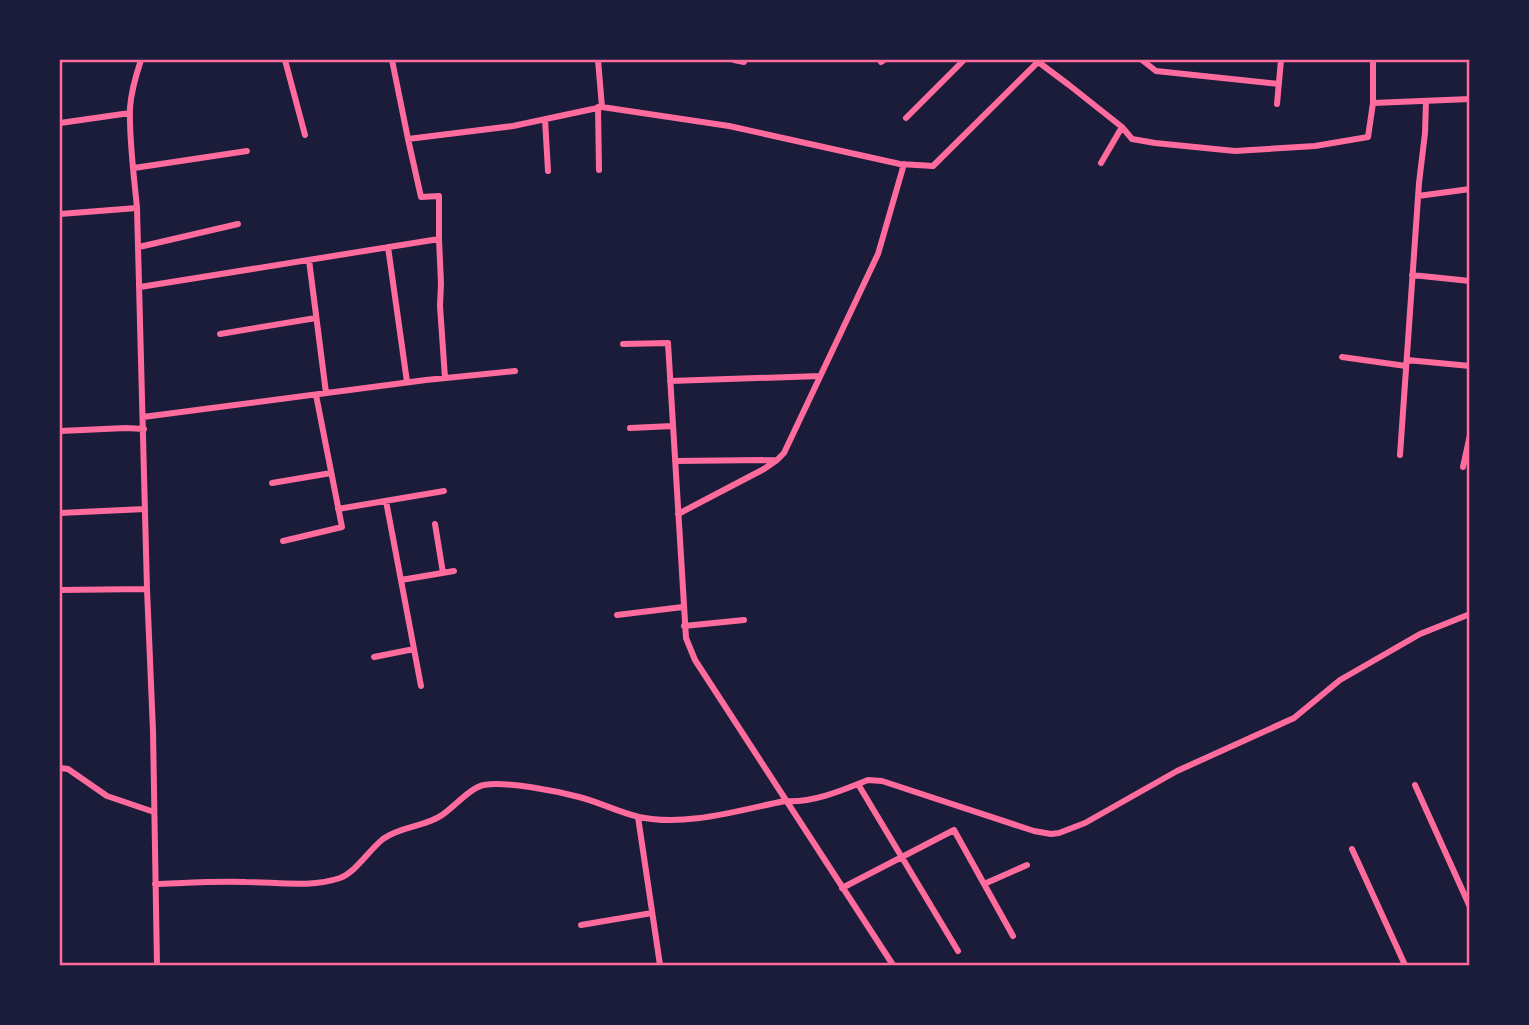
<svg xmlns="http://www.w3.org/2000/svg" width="1529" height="1025" font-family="'Varela Round',sans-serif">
  <rect width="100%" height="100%" fill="#1b1b3a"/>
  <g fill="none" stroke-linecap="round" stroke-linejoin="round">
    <path stroke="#ff6b9d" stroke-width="6" d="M141,60C136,75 131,92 130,108C129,141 134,175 137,208L147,589L153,731L157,965
      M285,60L305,135
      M392,60L408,139L513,126L602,107L729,126L900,164L933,166L1040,60
      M598,60L602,107
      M734,60L744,62
      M1142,60L1156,71L1279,84
      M1037,61L1069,85L1122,127L1132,139L1155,143L1235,151L1315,146L1368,137L1373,103V60
      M881,62L884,60
      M1373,103L1470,99
      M1277,104L1281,60
      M598,107L599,170
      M906,118L964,60
      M545,119L548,171
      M60,123L130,113
      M408,139L421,197L439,196V239
      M1101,163L1122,127
      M134,168L247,151
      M1418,196L1470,189
      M60,214L137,208
      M139,247L238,224
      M388,247L407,382
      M309,260L326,393
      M1412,275L1470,281
      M140,287L439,239L441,283L440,306L445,378
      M220,334L316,318
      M623,344L668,343L686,638L695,660L893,965
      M1342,357L1406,366
      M1407,360L1470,366
      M670,381L820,376
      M143,417L426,380L515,371
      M630,428L673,426
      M60,431L126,428L144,429
      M1400,455L1419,183L1425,133L1426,101
      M675,461L776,460
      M1463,467L1470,435
      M272,483L331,473
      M386,501L421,686
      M338,509L444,491
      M60,513L145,509
      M678,514L764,469L777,460L784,453L878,254L904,164
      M435,524L443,573
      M283,541L342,527L316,395
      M401,580L454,571
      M60,590L147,589
      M617,615L683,607
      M684,626L744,620
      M374,657L414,649
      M60,768L68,769L107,796L154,812
      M858,784L958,951
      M1415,785L1470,907
      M638,817L660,965
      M1352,849L1405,965
      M155,884C185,883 216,881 246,882C276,882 311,888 340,878C356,872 369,850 383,839C401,826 425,827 442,815C454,807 471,787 484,785C507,781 556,791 579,797C599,802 618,812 639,817C686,827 739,810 785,801C813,803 843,790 868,780L882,781L1034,831L1051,834L1059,833L1085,823L1177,771L1294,718L1340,680L1420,634L1470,614
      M984,884L1027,865
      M842,888L954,830L1013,936
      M581,925L652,913"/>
  </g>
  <rect width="1529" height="1025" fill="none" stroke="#1b1b3a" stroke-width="122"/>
  <rect x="61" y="61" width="1407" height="903" fill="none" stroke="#ff6b9d" stroke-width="2.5"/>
</svg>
